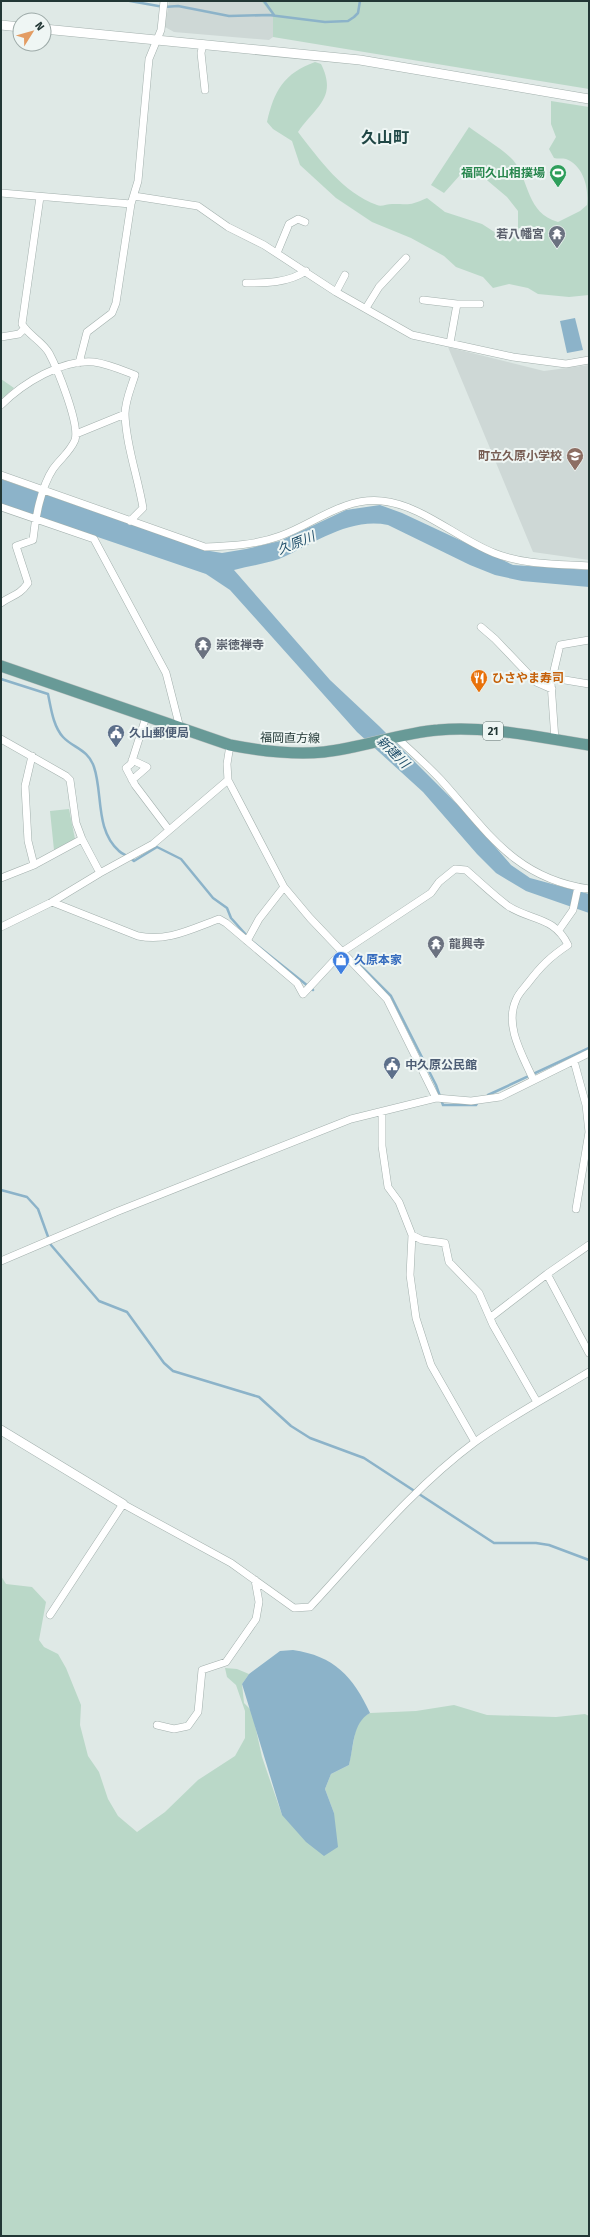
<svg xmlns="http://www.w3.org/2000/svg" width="590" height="2237" font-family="'Fira Sans','Noto Sans JP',sans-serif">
  <rect width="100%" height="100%" fill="#dfe9e6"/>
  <path fill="#ced8d6" d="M169,1H261L273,16V37L269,40L174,32L165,27Z
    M448,347L544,371L589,365V560L533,552Z"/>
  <path fill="#bad8c8" d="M261,1H589V89L273,37V16Z
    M315,62L321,64C338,98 315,107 298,132C319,159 343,193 377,205C381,207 387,204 392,204C411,204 409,206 427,198L445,212L482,224L496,233L518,229V211L507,197L469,165L444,193L431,185L469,127C481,136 504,150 513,160C530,181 526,213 558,222L580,211L587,205C589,189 584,166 566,159C563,158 557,159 554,158L549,149L556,137L551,124V101L589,107V295L569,297L538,294L528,288L509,284L493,288L483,277L456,267L444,256L411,238L372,222L336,198L300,165L292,141L273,129L267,122C274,91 284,73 315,62Z
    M1,379L14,388L1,399Z
    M69,809L75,839L54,850L50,811Z
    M1,1576L6,1584L32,1587L46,1602L39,1640L44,1647L58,1654L66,1668L81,1705L80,1725L88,1756L99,1772L108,1799L118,1816L137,1832L165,1812L198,1780L235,1756L245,1738V1711L236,1685L227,1677L225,1668L237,1669L249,1674L242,1684L244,1703L252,1711L262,1757L282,1815L334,1813L325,1789L331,1774L349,1765L356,1728L363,1717L370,1713L416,1711L454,1705L487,1715L556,1717L585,1714L589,1716V2236H1Z"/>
  <path fill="#8cb3c9" d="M575,318L583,350L567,353L560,321Z
    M1,479L204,550L222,553L246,549L280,541L346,510L380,505L402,513L513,565L589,570V587L522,581L495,575L470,565L388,525C349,517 314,544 279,559C264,564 249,566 234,570L330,680L379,726L463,810L511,865L530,878L589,894V913L526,891L496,873L477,854L423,792L357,732L230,590L206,574L1,504Z
    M293,1650C334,1656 353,1676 370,1713C352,1723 354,1747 349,1765L331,1774L325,1789L334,1813L338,1847L324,1856L306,1842L282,1815L242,1684L249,1674L280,1651Z"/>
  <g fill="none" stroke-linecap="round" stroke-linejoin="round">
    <path stroke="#8cb3c9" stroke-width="2.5" d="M130,1L164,7L178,6L229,16L269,15L325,22L348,21L354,17L358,13L360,1
      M264,1L274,15
      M1,679L48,694C51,708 53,726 63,737C73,748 88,749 94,767C103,793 95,830 119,851C123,855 128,855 134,861L157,847L181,859L213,898L227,908L231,918L248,937
      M254,943L313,990
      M357,962L391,996L436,1085L443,1105H476L479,1101
      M488,1095L589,1048
      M1,1190L27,1197L38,1209L51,1245L99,1301L127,1312L164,1363L173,1371L259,1397L291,1426L310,1438L364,1458L494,1543H536L549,1545L589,1560"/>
    <defs>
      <path id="minor" d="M203,44L201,53L205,90
        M1,193L131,204
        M134,196L198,206L228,227L264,245L336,292L412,335L513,357L566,364L589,360
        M277,253L289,224L298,219L305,222
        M246,283C266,283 288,283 306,271
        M336,292L345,275
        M423,300L457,304H480
        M366,308L379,287L406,258
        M1,337L19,334L24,329
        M450,343L457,304
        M79,363L87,332L112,313L116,303L131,204L138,181L149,59L161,30L164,1
        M1,405C23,383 62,359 94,362C108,364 122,370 135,375C131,388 125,401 125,414C126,446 138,477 143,508L130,521
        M76,434L125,414
        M1,475L205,547C230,546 256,545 280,536C314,524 343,497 382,501C422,505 456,538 494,553C524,565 557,564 589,566
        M1,507L94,539L166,673L180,728
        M1,603C12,595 19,596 28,583L16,546L33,540C35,519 41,487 53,469C60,459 70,452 75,440C80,424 57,368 49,353C42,341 28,335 22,324L40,197
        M481,627L495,639L536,682L552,689
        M553,678L589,684
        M146,717L131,764L126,768L135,785L169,830
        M396,737C411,751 427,765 441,780C487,831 514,878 589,889
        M1,739L66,776L70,780L76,823L82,839L100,873
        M555,740L551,683L560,645L589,640
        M230,745L227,764L228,780L284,887L310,918L387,999L436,1098
        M32,756L25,786L28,841L34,865
        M132,780L147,767L132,760
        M1,878L34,865L82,839
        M52,902L138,936C168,942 191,929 219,919L226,923L297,983L303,994L342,952L431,893L439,882L455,869L466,870C480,882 493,895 508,906C531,921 554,916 568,945C550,957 541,966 528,983C524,988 518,994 516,1000C504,1026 523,1056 533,1079
        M1,927L52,902L100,873L153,844L228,780
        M559,930L573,910L578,887
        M247,941L259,919L284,887
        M574,1061L586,1105L589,1132L576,1209
        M382,1112V1146L388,1187L399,1202L412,1235L410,1275L416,1318L431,1365L475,1442
        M412,1235L422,1240L445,1243L449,1262L479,1293L493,1325L537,1402
        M1,1261L116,1212L351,1119L436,1098L471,1101L500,1097L589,1053
        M547,1274L589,1353
        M491,1317L547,1274L589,1245
        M50,1615L123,1504L231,1563L294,1608L310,1607C362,1551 413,1488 475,1442C511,1416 551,1395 589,1372
        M157,1725L174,1729L188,1726L198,1712L202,1670L226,1662L256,1619L259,1602L255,1580"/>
      <path id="tertiary" d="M1,25L20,27
        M44,29L360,60L589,99
        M1,1430L123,1504"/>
      <path id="primary" d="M1,666L230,745C261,751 293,755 324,752C363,748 399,733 438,730C486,725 541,738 589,745"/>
    </defs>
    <use href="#minor" stroke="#a3b0ad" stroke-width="8"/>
    <use href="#tertiary" stroke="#a3b0ad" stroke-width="10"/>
    <use href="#primary" stroke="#bdc3c2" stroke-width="12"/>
    <use href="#minor" stroke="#fff" stroke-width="7"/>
    <use href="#tertiary" stroke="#fff" stroke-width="9"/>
    <use href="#primary" stroke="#689a97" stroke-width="11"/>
  </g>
  <defs>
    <symbol id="stadium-pin" viewBox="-11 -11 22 30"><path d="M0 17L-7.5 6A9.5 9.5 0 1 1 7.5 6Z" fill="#2e9e5b" stroke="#eff6f4"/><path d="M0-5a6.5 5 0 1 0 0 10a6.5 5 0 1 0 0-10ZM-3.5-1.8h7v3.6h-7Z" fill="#fff"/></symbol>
    <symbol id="temple-pin" viewBox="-11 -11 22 30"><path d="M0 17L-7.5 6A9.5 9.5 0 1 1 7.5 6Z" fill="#6b7280" stroke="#eff6f4"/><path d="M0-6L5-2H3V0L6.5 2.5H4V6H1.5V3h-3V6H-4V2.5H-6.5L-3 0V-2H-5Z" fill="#fff"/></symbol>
    <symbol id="school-pin" viewBox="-11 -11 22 30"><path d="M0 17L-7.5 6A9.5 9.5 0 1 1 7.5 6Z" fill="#8d6e63" stroke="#eff6f4"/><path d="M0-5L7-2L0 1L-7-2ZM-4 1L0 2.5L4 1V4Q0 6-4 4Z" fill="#fff"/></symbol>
    <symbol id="restaurant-pin" viewBox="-11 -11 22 30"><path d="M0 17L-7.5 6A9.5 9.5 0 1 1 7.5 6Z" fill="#e8710a" stroke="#eff6f4"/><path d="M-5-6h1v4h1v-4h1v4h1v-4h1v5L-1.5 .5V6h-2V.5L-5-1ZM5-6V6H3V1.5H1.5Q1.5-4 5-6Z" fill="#fff"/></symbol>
    <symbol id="civic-pin" viewBox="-11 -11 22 30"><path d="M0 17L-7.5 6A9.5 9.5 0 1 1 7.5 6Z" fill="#5c6f8a" stroke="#eff6f4"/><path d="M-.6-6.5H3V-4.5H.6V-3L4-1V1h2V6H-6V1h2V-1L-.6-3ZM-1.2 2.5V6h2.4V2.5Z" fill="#fff"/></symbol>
    <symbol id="shop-pin" viewBox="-11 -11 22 30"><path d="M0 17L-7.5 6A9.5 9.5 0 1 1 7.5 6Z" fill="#3f7fe0" stroke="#eff6f4"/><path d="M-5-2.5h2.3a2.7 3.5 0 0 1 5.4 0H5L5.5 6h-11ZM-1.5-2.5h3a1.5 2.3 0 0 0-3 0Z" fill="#fff"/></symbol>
  </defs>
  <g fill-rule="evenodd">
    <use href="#stadium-pin" x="548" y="163" width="20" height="27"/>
    <use href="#temple-pin" x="547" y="224" width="20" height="27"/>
    <use href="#school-pin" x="565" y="446" width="20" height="27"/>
    <use href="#temple-pin" x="193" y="635" width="20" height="27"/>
    <use href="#restaurant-pin" x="469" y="668" width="20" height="27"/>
    <use href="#civic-pin" x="106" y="723" width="20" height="27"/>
    <use href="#temple-pin" x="426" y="934" width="20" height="27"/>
    <use href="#shop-pin" x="331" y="950" width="20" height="27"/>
    <use href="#civic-pin" x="382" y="1055" width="20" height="27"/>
  </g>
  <g text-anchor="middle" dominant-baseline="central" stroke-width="4" stroke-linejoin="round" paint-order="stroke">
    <rect fill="#eff6f4" stroke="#60706e" stroke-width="1" x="483" y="722" width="20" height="18" rx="3"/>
    <g font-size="11" font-weight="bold" fill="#223735">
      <text x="493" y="731">21</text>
    </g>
    <g font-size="12" font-weight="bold" fill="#27864d" stroke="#eff6f4" text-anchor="end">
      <text x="545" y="173">福岡久山相撲場</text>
    </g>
    <g font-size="12" font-weight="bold" fill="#5b616d" stroke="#eff6f4" text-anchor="start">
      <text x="544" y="234" text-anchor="end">若八幡宮</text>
      <text x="216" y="645">崇徳禅寺</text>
      <text x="449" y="944">龍興寺</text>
    </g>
    <g font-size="12" font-weight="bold" fill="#785e54" stroke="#eff6f4" text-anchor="end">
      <text x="562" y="456">町立久原小学校</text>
    </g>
    <g font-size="12" font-weight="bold" fill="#c56008" stroke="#eff6f4" text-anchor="start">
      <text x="492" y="678">ひさやま寿司</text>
    </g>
    <g font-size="12" font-weight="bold" fill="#4e5e75" stroke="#eff6f4" text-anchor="start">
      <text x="129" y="733">久山郵便局</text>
      <text x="405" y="1065">中久原公民館</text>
    </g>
    <g font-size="12" fill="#223735" stroke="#eff6f4">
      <text transform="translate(290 738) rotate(1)">福岡直方線</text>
    </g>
    <g font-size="12" font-weight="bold" fill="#366cbe" stroke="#eff6f4" text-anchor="start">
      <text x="354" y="960">久原本家</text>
    </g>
    <g font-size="13" font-style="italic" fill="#23516c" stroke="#eff6f4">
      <text transform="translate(296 543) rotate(-22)">久原川</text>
      <text transform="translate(393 752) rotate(45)">新建川</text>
    </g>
    <g font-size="16" font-weight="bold" fill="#204745" stroke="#eff6f4">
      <text x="385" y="137">久山町</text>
    </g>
  </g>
  <rect width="590" height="2237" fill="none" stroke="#223735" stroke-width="4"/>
  <g transform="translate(32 32) rotate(53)"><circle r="19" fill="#eff6f4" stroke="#9daaa8"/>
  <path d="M0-3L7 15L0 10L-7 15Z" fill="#e39c63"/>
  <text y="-6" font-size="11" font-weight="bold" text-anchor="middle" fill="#223735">N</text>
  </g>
</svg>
